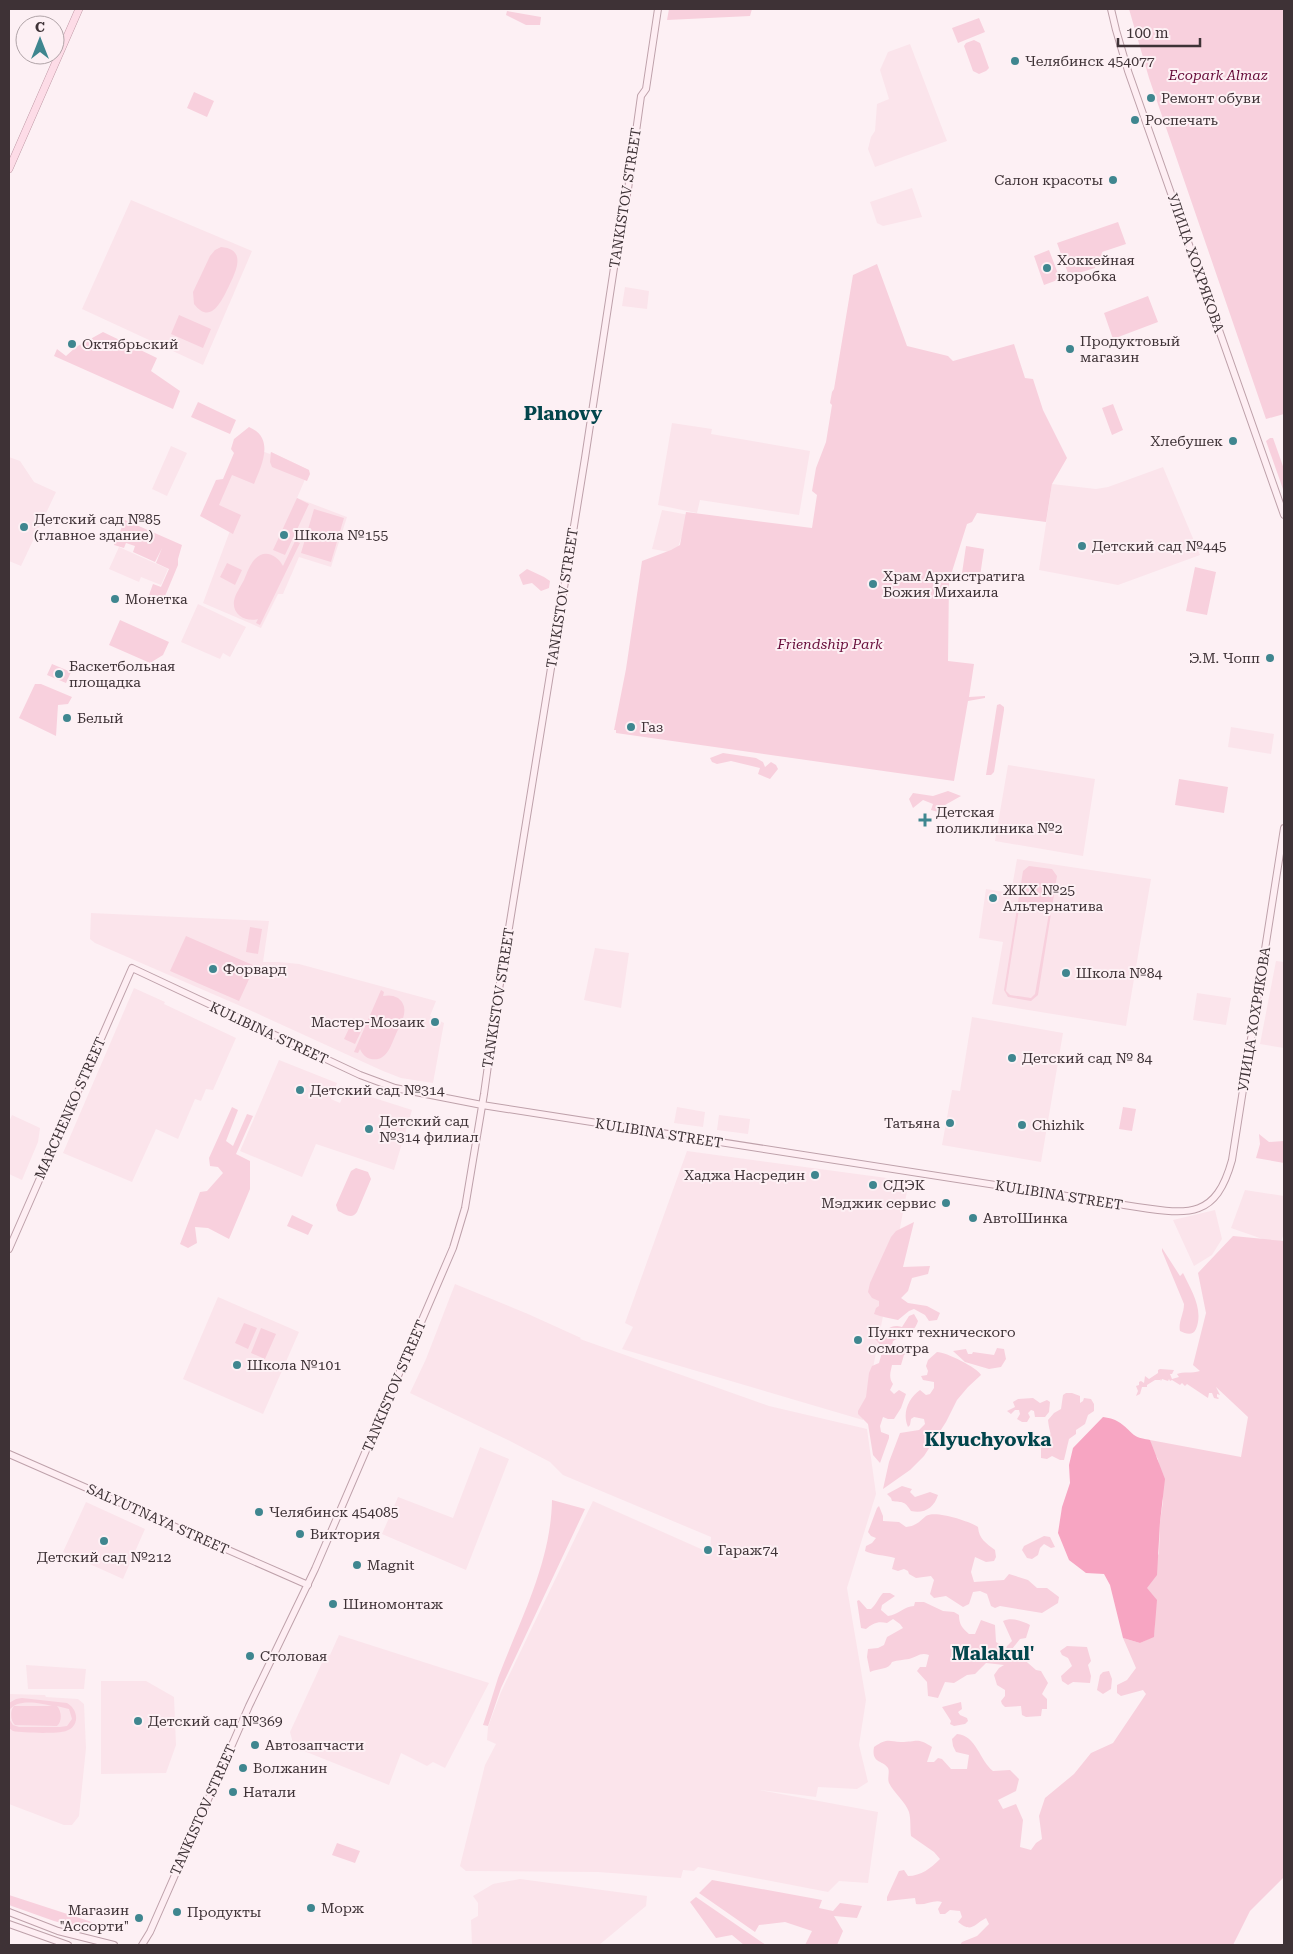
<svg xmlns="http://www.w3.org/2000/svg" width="1293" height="1954" font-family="'Roboto Serif',serif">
  <rect width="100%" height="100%" fill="#fdf0f4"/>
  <path fill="#fbe4eb" d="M910,44L947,141L875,167L868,149L871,137L875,131L877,104L889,99L880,70L888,52Z
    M912,188L922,217L883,226L877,223L870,202Z
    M131,200L252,251L203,365L82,309Z
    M625,287L649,291L647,309L622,306Z
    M672,423L712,429L711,434L810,451L799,515L700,500L697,513L658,505Z
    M240,443L270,454L271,452L309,470L297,498L347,517L331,567L299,557L283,594H278L261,628L203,603L234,520L213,510Z
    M171,446L187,453L167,496L152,489Z
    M9,457L20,461L34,482L56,492L21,566L9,561Z
    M1163,467L1200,555L1118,585L1039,570L1052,484L1096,489L1108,487Z
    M662,510L689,515L676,553L652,549Z
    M119,547L168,569L161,585L141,577L139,582L109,569Z
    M198,604L246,627L230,657L223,653L220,659L181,642Z
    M1231,727L1274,734L1271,754L1228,747Z
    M1008,765L1095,779L1083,856L995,841Z
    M1017,859L1151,879L1126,1026L992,1004L1003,942L979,938L986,889L1011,893Z
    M91,913L269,921L263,962H279L299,964L436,1001L430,1016L444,1023L433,1083L401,1078L383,1071L245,1008L95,943L90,939Z
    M595,948L629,953L621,1008L584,1000Z
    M1276,961L1284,962V1048L1260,1044Z
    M134,988L165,1002L164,1004L236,1038L213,1090L206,1089L201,1101L195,1099L178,1139L156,1129L132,1182L63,1153Z
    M1197,993L1231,998L1226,1025L1193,1020Z
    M972,1017L1063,1033L1041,1162L942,1145L952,1090L960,1091Z
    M279,1060L337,1083L331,1099L340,1103L346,1089L412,1110L394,1170L316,1144L302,1177L240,1151Z
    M677,1107L705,1112L703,1127L674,1123Z
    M12,1115L40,1128L38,1142L22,1180L9,1174V1122Z
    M719,1115L750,1119L748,1134L717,1130Z
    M687,1151L909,1181L863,1420L622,1349L633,1327L625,1323Z
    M1245,1190L1284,1196V1233L1280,1245L1231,1228Z
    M1215,1210L1222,1239L1212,1255L1194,1266L1173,1220Z
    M455,1284L528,1314L581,1338L580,1339L769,1406L867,1429L876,1494L847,1588L866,1700L859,1745L868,1782L857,1789L818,1787L816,1797L759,1790L878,1812L868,1883L839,1881L828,1892L698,1867L694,1871L683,1870L681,1878L598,1872L466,1871L460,1866L485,1765L496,1744L487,1740L488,1727L501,1692L593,1501L710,1553L711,1537L563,1475L550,1462L510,1441L410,1393L426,1359Z
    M218,1297L299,1332L263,1414L183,1379Z
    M480,1447L509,1459L466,1570L382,1534L398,1497L453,1518Z
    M86,1502L145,1529L123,1579L63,1552Z
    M339,1635L489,1683L445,1768L433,1762L427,1766L401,1753L389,1785L294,1747L290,1732L326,1654L330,1655Z
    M26,1665L86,1669L84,1689H28Z
    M101,1681H146L174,1697L176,1745L166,1773L101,1774Z
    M9,1694L45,1695L46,1697L78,1699L84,1704L86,1748L79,1816L72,1825H64L9,1804Z
    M520,1879L647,1896L646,1906L599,1945H472L471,1920L478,1916V1903L473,1896L493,1884Z"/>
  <path fill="#f8d0dd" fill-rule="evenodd" d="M669,9H752L750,16L667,20Z
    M1129,9H1284V414L1266,419L1149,78Z
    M507,11L541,17L540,25H526L506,15Z
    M979,18L985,32L958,43L952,28Z
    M974,40L980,43L989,68L986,71L979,74L973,71L964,46L966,43Z
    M194,92L214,101L207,117L187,108Z
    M1118,222L1126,244L1102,252L1105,258L1093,262L1095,268L1069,276L1057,243Z
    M221,247C248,249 235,273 229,286C222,300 211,326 194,304L193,292L210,256L215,250Z
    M1049,250L1060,279L1044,285L1034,256Z
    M877,264L907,346L948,356L953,361L1014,344L1025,378L1033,379L1043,410L1067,458L1052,484L1046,522L977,513L972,522L967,524L949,581L948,661L974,664L969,697L985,696V698L968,701L954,781L616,733V730H614L626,669L642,561L671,550L680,545L686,512L812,528L817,495L812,491L816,468L826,442L832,405L830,403L832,392L834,389L853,275Z
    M1148,296L1158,322L1113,339L1104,313Z
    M179,315L211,329L203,348L171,334Z
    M103,332L157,358L151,371L180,391L173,409L54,356L57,349L66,356L76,347Z
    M198,402L236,420L230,434L191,417Z
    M1113,404L1123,430L1112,435L1102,408Z
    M249,427C275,438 262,465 254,484L232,475L219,505L241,515L233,534L200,516L216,480L223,479L234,453L231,449L234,439Z
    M1270,438H1273L1284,469V492L1266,441Z
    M271,452L309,470L310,474L307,481L272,467L270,462Z
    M297,498L309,504L285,555L273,550Z
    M314,509L344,518L331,562L301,553Z
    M125,520L182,545L178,559V565L163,601L149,595L153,584L161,587L169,569L156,563L162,548L155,562L133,552L135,546L126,543L124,548L114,545Z
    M295,541L300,543L260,625L256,623L258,619C246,622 232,615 234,601C235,594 241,586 244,580C247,573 250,564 255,559C265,548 278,556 283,566Z
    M966,546L984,549L979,583L961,580Z
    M227,563L242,570L235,585L220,577Z
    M1195,567L1216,572L1207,615L1186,611Z
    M527,569L544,577L550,581L549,588L541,591L532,583L523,585L519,575Z
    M120,620L169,642L163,655L150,663L109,645Z
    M52,664L71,672L66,683L47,675Z
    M35,684H41L72,697L68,704L58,705L56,736L19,718Z
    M1000,704L1004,707V710L994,772L991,775H986L997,705Z
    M723,753L756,758L763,762L765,767L771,762L776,765L778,769L770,779L758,774L760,768L731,761L717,764L712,762L710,758Z
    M1179,779L1228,787L1224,813L1175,805Z
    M948,791L961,796L945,805V814L931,810L933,804L923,800L913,808L909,799L913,793L933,796Z
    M1029,866L1052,869L1057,876L1038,995L1031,1001L1008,997L1004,990L1023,871ZM1019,909L1049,913L1035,994L1031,998L1010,995L1006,991Z
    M250,927L262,929L258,954L246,952Z
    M186,936L255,966L239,1001L170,971Z
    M381,990L384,992L383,996C388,995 393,995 398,998C411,1008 401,1023 396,1034C391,1045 387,1062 371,1059C366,1058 362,1054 360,1049L358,1053L354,1052Z
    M354,1018L365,1023L355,1044L344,1039Z
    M232,1107L238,1110L226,1141L233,1146L247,1114L253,1116L236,1154L250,1161V1189L229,1239L208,1228L195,1227L197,1243L188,1248L180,1244L200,1192L207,1191L223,1173L218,1167L210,1166L209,1158Z
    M1123,1107L1136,1109L1132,1131L1119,1129Z
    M1259,1134L1269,1142L1284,1141V1163L1256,1158L1260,1144Z
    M356,1168L368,1172L371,1179L357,1212C352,1220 345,1214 338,1211L336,1205L351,1171Z
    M292,1215L313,1225L308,1235L287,1226Z
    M914,1222L903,1267L930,1266L928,1274L912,1278L908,1291L901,1298L908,1303L927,1306L940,1313L937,1320L929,1321L925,1315L914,1309L909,1311L898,1320C890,1318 882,1317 874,1314L876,1308L879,1306V1301L872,1298L868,1292L870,1283L891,1237L896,1231Z
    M1233,1236L1284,1241V1877L1250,1911L1233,1945H960L962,1942L977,1936L989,1924L986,1918C973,1925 972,1933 958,1922L962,1917L960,1911L950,1910L945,1914H940L938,1909L942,1902C934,1899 925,1906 916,1904L915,1898L887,1901V1897L899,1871L904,1870L908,1876C921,1876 931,1868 940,1859L934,1852L911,1836C910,1829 911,1819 909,1812C905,1801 894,1793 889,1783C887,1778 890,1772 888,1768C883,1760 871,1764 874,1747C887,1738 888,1741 901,1742C917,1742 917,1737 932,1747L927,1762H934L938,1758L942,1759L951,1769H967L969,1755L956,1752L953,1746L952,1739L957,1734C976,1735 980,1761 993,1771L1010,1770L1019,1779L1016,1791L998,1800L1003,1809L1016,1804L1023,1820L1020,1847L1031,1850L1036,1843L1042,1839L1039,1816L1045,1798L1074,1774L1091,1753L1113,1743L1146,1694L1143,1690L1121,1696L1117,1693V1685L1127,1680L1136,1668L1123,1638L1140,1643L1154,1636L1155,1619L1146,1588L1159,1553L1160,1522L1163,1501L1158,1459L1151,1448L1150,1440L1241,1457L1248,1417L1216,1387L1220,1395L1217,1394V1397L1219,1398L1218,1399L1214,1398L1212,1393H1209L1208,1398L1187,1384L1185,1386L1182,1383L1180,1385L1172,1380L1170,1381L1169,1379L1168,1381L1162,1379L1161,1381L1160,1379V1380H1155L1147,1385V1387H1142L1140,1394L1136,1396L1138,1391L1136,1386L1139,1385V1382L1141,1381L1144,1383L1145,1376L1149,1379L1158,1373V1370L1160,1369L1174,1370L1172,1374H1170L1172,1379L1179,1377L1177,1374C1183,1371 1192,1374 1200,1371L1193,1365L1206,1313L1198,1273Z
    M1162,1248L1180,1276L1183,1273C1191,1290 1204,1309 1196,1329C1193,1336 1186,1334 1180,1331C1178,1322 1184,1314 1184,1304L1162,1251Z
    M914,1314L918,1321C914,1334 904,1335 893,1341L891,1349L900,1352L907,1349L908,1353L904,1355L901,1365H892C891,1371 888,1377 893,1384L890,1390L894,1394L899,1390L906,1394L901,1408L894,1419H888L883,1417L880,1426L881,1432L889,1435V1438L880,1463L873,1455L868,1424L858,1414V1411L866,1397L869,1373L872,1366L879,1363C880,1359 882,1354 882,1350C878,1336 866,1341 886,1330C892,1326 895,1325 902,1327L909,1316Z
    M244,1323L257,1328L248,1349L235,1343Z
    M261,1328L276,1334L265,1359L251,1353Z
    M997,1348L1004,1349L1006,1359L1001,1367L989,1369L965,1362L953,1351L966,1349L968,1354H972L973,1352L994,1355Z
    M937,1352C946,1352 978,1368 981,1375L968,1387L957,1400L946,1422L924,1456L910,1470L883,1489L889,1462L900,1433L919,1430L925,1424L924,1419L914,1417L911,1419L910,1425L908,1427C902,1414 908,1398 920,1390L926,1395L930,1394L934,1388V1382L923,1380L921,1376L927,1375L928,1371L926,1366L928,1360Z
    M1066,1393H1072L1080,1396V1403L1083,1401L1084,1398L1091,1399L1094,1404V1411L1088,1415L1085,1424L1076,1430V1434L1069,1439L1064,1460H1060L1052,1456L1047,1459L1041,1458V1446C1055,1431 1050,1439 1048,1420L1054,1413L1061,1409L1063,1395Z
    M1033,1398L1040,1403L1047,1400L1050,1402L1049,1412L1045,1417H1035L1034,1411L1031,1410L1028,1413L1030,1417L1027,1422H1022L1017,1419L1020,1414L1019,1410H1015L1011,1414L1007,1411L1015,1407L1013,1402L1018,1399Z
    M902,1486L912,1489L910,1492L915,1497L930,1492L938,1495C934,1508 924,1514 911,1511C904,1500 903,1503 892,1501L891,1498L887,1494Z
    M552,1500L585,1509L501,1688L488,1726L483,1725C488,1710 493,1694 498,1678C520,1620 551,1563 552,1500Z
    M879,1506L883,1516V1521L899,1522L906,1527C916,1526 919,1522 926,1516C935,1510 969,1521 978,1527C979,1539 986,1543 995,1550L996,1557L994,1561L986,1562L975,1557L971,1572L974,1582L1004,1580L1009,1574L1028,1580L1037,1588H1047L1059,1597L1058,1603L1042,1613L1000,1606L995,1608L991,1606L987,1594L980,1591L973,1592L969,1604L963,1607L946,1596L934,1598L930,1594L934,1580L931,1576L916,1578L909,1574L908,1571L904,1569L898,1571L892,1569L895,1558C885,1555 872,1555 865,1551L866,1546L872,1543L876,1538L871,1536L868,1532L877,1508Z
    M1044,1536L1050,1537L1055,1547L1051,1548L1044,1544L1040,1548L1038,1555L1032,1559L1027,1558L1022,1550L1024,1546Z
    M883,1593H890L895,1596L882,1605L881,1610L888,1616C898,1615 904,1606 914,1606L915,1602H924L943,1611L954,1612L959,1615C959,1624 962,1628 969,1634H975L981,1620L995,1625L996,1642L1006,1649L1007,1646L1012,1641L1003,1621C1012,1617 1022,1621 1030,1625L1026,1638L1020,1639L1012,1649L1036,1670L1041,1671L1048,1683L1042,1694L1047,1699V1709H1042L1041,1716L1026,1717L1022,1715L1021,1706L1005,1707L1002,1704L1001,1701L1005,1696V1690L997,1685L994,1675L999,1668L1004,1665L986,1663L975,1674L967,1675L954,1683L945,1682L938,1698L928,1696L927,1682L917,1671L920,1667H926L929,1655C920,1652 917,1657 909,1659C903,1660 898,1660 892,1662C889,1670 878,1668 870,1672L867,1657L868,1649L878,1648L884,1645L887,1637L903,1628L900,1624L893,1619L887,1623C878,1621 873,1623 866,1629L861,1628L857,1601L859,1600L867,1609H871C877,1604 878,1598 883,1593Z
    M1067,1646L1087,1647L1091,1661L1088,1665L1091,1676L1090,1683L1073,1682L1068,1685L1062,1681L1061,1676L1072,1666L1068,1658L1062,1655L1060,1651Z
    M1109,1671L1112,1679L1111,1689L1103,1694L1097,1690L1100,1675L1103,1672Z
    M22,1698L67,1703C72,1706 75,1710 76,1716C77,1723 73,1729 66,1731C58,1734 22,1733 13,1731L9,1728V1719L13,1725L19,1727H60L67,1726L72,1719L69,1709L57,1706C61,1710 63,1721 57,1726L15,1725C10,1721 10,1710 14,1706H52C40,1703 16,1698 9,1711V1703L16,1699Z
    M961,1702L962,1709L958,1712L960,1715L967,1718L968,1721L965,1724L954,1726L950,1724L951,1721L942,1707Z
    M337,1843L360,1851L355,1863L332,1855Z
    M712,1880L822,1900L819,1908L833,1911L840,1903L862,1906L857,1918L834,1916L843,1931L837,1945H805L812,1931L785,1922L759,1925L755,1932L699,1893Z
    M9,1895L98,1924L96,1932L54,1921L9,1905Z
    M696,1897L766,1945H744L732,1935L716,1938L690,1902Z"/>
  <path fill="#f7a5c2" d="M1103,1417C1119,1419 1123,1425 1134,1435C1138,1438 1145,1439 1150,1440L1165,1479L1160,1522L1157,1575L1147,1588L1157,1600L1154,1637L1140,1643L1123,1638L1110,1585L1104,1574L1086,1573L1069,1560L1058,1533L1062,1507L1070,1483L1069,1465L1073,1448Z"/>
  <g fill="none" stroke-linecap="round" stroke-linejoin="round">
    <defs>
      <path id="secondary" d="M1111,9L1116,30L1128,71L1284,515
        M9,1249L132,968L360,1075L395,1088L482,1105L1137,1207C1190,1215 1216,1218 1232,1160L1284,828
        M9,1454L308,1585
        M9,1912L58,1931L114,1945
        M9,1924L68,1945
        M142,1945L150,1932L249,1706L315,1569L453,1248L465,1208L484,1094L496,1008L585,458L619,235L628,189L641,96L646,89L658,9"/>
      <path id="primary" d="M9,169L79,9"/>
    </defs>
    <use href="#secondary" stroke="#bea1aa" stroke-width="8"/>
    <use href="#primary" stroke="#ba929f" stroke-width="8"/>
    <use href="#secondary" stroke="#feeef3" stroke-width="6"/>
    <use href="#primary" stroke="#fddce7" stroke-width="7"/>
  </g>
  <g fill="#3f868f" stroke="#fdf0f4" stroke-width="2">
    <circle cx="1015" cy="61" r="5"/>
    <circle cx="1151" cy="98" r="5"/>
    <circle cx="1135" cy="120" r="5"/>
    <circle cx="1113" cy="180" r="5"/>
    <circle cx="1047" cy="268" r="5"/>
    <circle cx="72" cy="344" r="5"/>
    <circle cx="1070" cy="349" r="5"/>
    <circle cx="1233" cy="441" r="5"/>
    <circle cx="24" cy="527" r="5"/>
    <circle cx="284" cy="535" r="5"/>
    <circle cx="1082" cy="546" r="5"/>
    <circle cx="873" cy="584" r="5"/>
    <circle cx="115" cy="599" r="5"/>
    <circle cx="1270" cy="658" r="5"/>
    <circle cx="59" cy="674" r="5"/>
    <circle cx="67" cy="718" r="5"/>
    <circle cx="631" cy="727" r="5"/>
    <path d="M922.5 812.5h5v5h5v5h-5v5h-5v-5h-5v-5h5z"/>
    <circle cx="993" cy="898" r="5"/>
    <circle cx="213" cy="969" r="5"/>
    <circle cx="1066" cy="973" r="5"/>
    <circle cx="435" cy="1022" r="5"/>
    <circle cx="1012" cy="1058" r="5"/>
    <circle cx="300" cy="1090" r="5"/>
    <circle cx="950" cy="1123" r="5"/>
    <circle cx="1022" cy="1125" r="5"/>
    <circle cx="369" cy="1129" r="5"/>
    <circle cx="815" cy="1175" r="5"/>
    <circle cx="873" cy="1185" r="5"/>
    <circle cx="946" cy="1203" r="5"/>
    <circle cx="973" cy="1218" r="5"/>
    <circle cx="858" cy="1340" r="5"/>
    <circle cx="237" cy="1365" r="5"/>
    <circle cx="259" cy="1512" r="5"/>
    <circle cx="300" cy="1534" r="5"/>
    <circle cx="104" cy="1541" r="5"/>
    <circle cx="708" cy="1550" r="5"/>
    <circle cx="357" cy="1565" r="5"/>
    <circle cx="333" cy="1604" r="5"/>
    <circle cx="250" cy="1656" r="5"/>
    <circle cx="138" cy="1721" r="5"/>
    <circle cx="255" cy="1745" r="5"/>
    <circle cx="243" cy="1768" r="5"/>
    <circle cx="233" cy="1792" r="5"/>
    <circle cx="311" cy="1908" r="5"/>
    <circle cx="177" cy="1912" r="5"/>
    <circle cx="139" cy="1918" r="5"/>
  </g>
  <g text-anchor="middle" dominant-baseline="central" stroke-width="4" stroke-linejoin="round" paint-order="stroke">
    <g font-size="14" fill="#3e3236" stroke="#fdf0f4" text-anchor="start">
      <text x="1025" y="61">Челябинск 454077</text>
      <text x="1161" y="98">Ремонт обуви</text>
      <text x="1145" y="120">Роспечать</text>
      <text x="1103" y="180" text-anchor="end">Салон красоты</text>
      <text x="1057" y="260">Хоккейная<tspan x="1057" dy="16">коробка</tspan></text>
      <text x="1080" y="341">Продуктовый<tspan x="1080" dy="16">магазин</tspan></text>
      <text x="82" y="344">Октябрьский</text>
      <text x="1223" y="441" text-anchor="end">Хлебушек</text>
      <text x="34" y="519">Детский сад №85<tspan x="34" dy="16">(главное здание)</tspan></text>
      <text x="294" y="535">Школа №155</text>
      <text x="1092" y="546">Детский сад №445</text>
      <text x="883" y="576">Храм Архистратига<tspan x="883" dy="16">Божия Михаила</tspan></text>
      <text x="125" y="599">Монетка</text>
      <text x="1260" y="658" text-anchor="end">Э.М. Чопп</text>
      <text x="69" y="666">Баскетбольная<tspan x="69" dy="16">площадка</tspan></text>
      <text x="77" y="718">Белый</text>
      <text x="641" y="727">Газ</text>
      <text x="936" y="812">Детская<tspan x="936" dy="16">поликлиника №2</tspan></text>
      <text x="1003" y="890">ЖКХ №25<tspan x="1003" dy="16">Альтернатива</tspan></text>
      <text x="223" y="969">Форвард</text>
      <text x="1076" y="973">Школа №84</text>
      <text x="425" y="1022" text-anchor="end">Мастер-Мозаик</text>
      <text x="1022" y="1058">Детский сад № 84</text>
      <text x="310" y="1090">Детский сад №314</text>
      <text x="379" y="1121">Детский сад<tspan x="379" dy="16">№314 филиал</tspan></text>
      <text x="940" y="1123" text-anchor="end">Татьяна</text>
      <text x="1032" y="1125">Chizhik</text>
      <text x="805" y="1175" text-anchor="end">Хаджа Насредин</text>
      <text x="883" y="1185">СДЭК</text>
      <text x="936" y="1203" text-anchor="end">Мэджик сервис</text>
      <text x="983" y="1218">АвтоШинка</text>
      <text x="868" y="1332">Пункт технического<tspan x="868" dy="16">осмотра</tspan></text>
      <text x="247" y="1365">Школа №101</text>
      <text x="269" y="1512">Челябинск 454085</text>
      <text x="310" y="1534">Виктория</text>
      <text x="718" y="1550">Гараж74</text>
      <text x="104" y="1557" text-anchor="middle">Детский сад №212</text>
      <text x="367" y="1565">Magnit</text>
      <text x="343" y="1604">Шиномонтаж</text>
      <text x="260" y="1656">Столовая</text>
      <text x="148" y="1721">Детский сад №369</text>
      <text x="265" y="1745">Автозапчасти</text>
      <text x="253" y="1768">Волжанин</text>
      <text x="243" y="1792">Натали</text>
      <text x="321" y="1908">Морж</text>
      <text x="129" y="1910" text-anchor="end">Магазин<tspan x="129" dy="16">"Ассорти"</tspan></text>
      <text x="187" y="1912">Продукты</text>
    </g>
    <g font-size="14" font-style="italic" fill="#670d3a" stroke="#fdf0f4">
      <text x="1218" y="75">Ecopark Almaz</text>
      <text x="830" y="644">Friendship Park</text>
    </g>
    <g font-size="14" fill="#3e3236" stroke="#fdf0f4">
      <text transform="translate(625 198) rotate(-81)">TANKISTOV STREET</text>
      <text transform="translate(1196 263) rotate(71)">УЛИЦА ХОХРЯКОВА</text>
      <text transform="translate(562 598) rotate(-81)">TANKISTOV STREET</text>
      <text transform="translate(498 998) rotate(-81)">TANKISTOV STREET</text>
      <text transform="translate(1254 1019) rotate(-81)">УЛИЦА ХОХРЯКОВА</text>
      <text transform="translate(269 1033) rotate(25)">KULIBINA STREET</text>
      <text transform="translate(70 1108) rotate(-66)">MARCHENKO STREET</text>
      <text transform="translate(659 1133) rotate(9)">KULIBINA STREET</text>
      <text transform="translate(1059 1195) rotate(9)">KULIBINA STREET</text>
      <text transform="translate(394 1386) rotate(-67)">TANKISTOV STREET</text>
      <text transform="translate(158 1519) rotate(24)">SALYUTNAYA STREET</text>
      <text transform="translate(203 1810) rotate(-66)">TANKISTOV STREET</text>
    </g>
    <g font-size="19" font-weight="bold" fill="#02454c" stroke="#fdf0f4">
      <text x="563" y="413">Planovy</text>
      <text x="988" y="1439">Klyuchyovka</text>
      <text x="993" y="1653">Malakul'</text>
    </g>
  </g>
  <rect width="1293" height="1954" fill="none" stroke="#3e3236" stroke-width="20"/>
  <g transform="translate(40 40)"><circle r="24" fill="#fdf0f4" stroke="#b1a4a8"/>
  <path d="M0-4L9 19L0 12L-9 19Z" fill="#3f868f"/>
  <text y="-8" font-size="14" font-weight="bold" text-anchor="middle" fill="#3e3236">С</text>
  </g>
  <path d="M1118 38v8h82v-8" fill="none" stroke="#3e3236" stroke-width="2.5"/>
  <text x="1126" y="38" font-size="15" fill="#3e3236" stroke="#fdf0f4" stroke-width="4" paint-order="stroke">100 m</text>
</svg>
